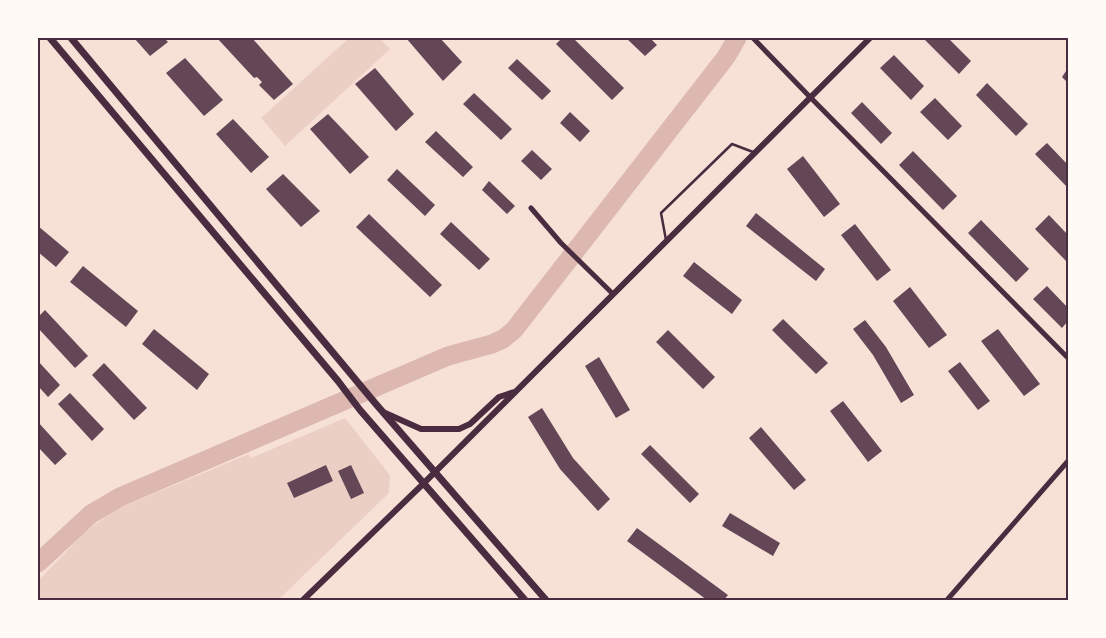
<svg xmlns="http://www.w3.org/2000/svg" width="1106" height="638" font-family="'DM Sans',sans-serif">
  <rect width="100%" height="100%" fill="#f7e1d7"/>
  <path fill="#ebcfc5" d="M349,38H379L390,49L285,146L261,118Z
    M345,418L390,475L389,493L278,600H38V581L84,533L108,515L119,508L249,454L251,458Z"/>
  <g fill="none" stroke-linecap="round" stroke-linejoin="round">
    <path stroke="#dcb8b0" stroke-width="19" d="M38,563L91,514L120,497L448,356L492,344L503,339L514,330L726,57L737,38"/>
  </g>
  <path fill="#644757" d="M134,38H164L168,42L150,56Z
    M217,38H252L293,84L274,100L259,85L262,82L257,77L254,78Z
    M406,38H440L462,62L443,81Z
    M562,38H573L624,88L612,100L556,44Z
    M626,38H650L657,45L645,56Z
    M923,38H948L971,61L959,74Z
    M894,55L924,86L911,100L880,68Z
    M185,58L223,100L204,116L166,73Z
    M517,59L551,91L542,100L508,68Z
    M375,68L414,114L396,131L355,84Z
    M1068,68V83L1062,77Z
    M987,83L1028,124L1016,136L976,95Z
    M474,93L512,129L501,140L463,104Z
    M935,98L962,126L948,140L920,112Z
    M862,102L892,133L881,144L851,113Z
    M570,112L590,131L580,142L560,123Z
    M328,114L369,157L350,174L310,129Z
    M233,119L269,157L251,173L216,134Z
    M436,131L473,167L463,177L425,142Z
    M1047,143L1068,165V188L1035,154Z
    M532,150L552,169L541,180L521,161Z
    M913,151L957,196L943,210L899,165Z
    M803,156L840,204L824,217L787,169Z
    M397,169L435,205L425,216L387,180Z
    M283,174L320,211L301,227L266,189Z
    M489,181L515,206L507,214L482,190Z
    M756,213L825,269L816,281L746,226Z
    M369,214L442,285L430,297L356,227Z
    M1049,215L1068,235V263L1035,229Z
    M981,220L1029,269L1016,282L968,233Z
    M451,222L490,259L479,270L440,234Z
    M855,224L891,270L877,281L841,235Z
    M38,226L69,252L56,267L38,252Z
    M694,262L742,300L732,314L683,276Z
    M83,266L138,311L126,327L70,282Z
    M1047,286L1068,308V321L1062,328L1033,299Z
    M910,287L947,335L929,348L893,301Z
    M45,310L88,356L75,368L38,328V317Z
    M783,319L828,363L816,374L772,330Z
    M865,320L886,347L914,395L901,403L873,355L853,329Z
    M154,329L209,374L197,390L142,344Z
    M998,329L1040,384L1024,396L981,341Z
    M668,330L715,377L703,389L656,342Z
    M599,357L630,410L616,418L585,366Z
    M38,361L60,385L48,397L38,386Z
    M960,362L990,401L978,410L948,371Z
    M104,363L147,408L134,420L92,375Z
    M70,393L104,429L92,441L58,404Z
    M843,401L882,451L868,462L830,411Z
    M542,408L573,458L610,499L598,511L560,469L528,417Z
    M38,422L67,454L55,465L38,447Z
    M761,427L806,480L794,490L749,438Z
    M650,445L699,494L690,503L641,454Z
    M326,465L333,481L294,498L287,483Z
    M351,465L364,493L351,499L338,471Z
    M730,513L780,543L773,556L722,526Z
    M637,528L728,595L724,600H707L627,541Z"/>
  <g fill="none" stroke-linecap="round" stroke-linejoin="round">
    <path stroke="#4a2c40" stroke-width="2.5" d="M666,240L661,213L732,144L753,152"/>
    <path stroke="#4a2c40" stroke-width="5" d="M753,38L810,97L1068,358
      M531,208L561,243L613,294
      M947,600L1068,461"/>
    <path stroke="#4a2c40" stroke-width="6" d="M383,412L421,429H459L470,424L499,397L514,392
      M303,600L423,484L870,38"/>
    <path stroke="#4a2c40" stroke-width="7" d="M50,38L338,381L360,410L525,600
      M71,38L375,403L546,600"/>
  </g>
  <rect width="1106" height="638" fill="none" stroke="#fffaf5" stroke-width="78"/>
  <rect x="39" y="39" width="1028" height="560" fill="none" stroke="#4a2c40" stroke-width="2"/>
</svg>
